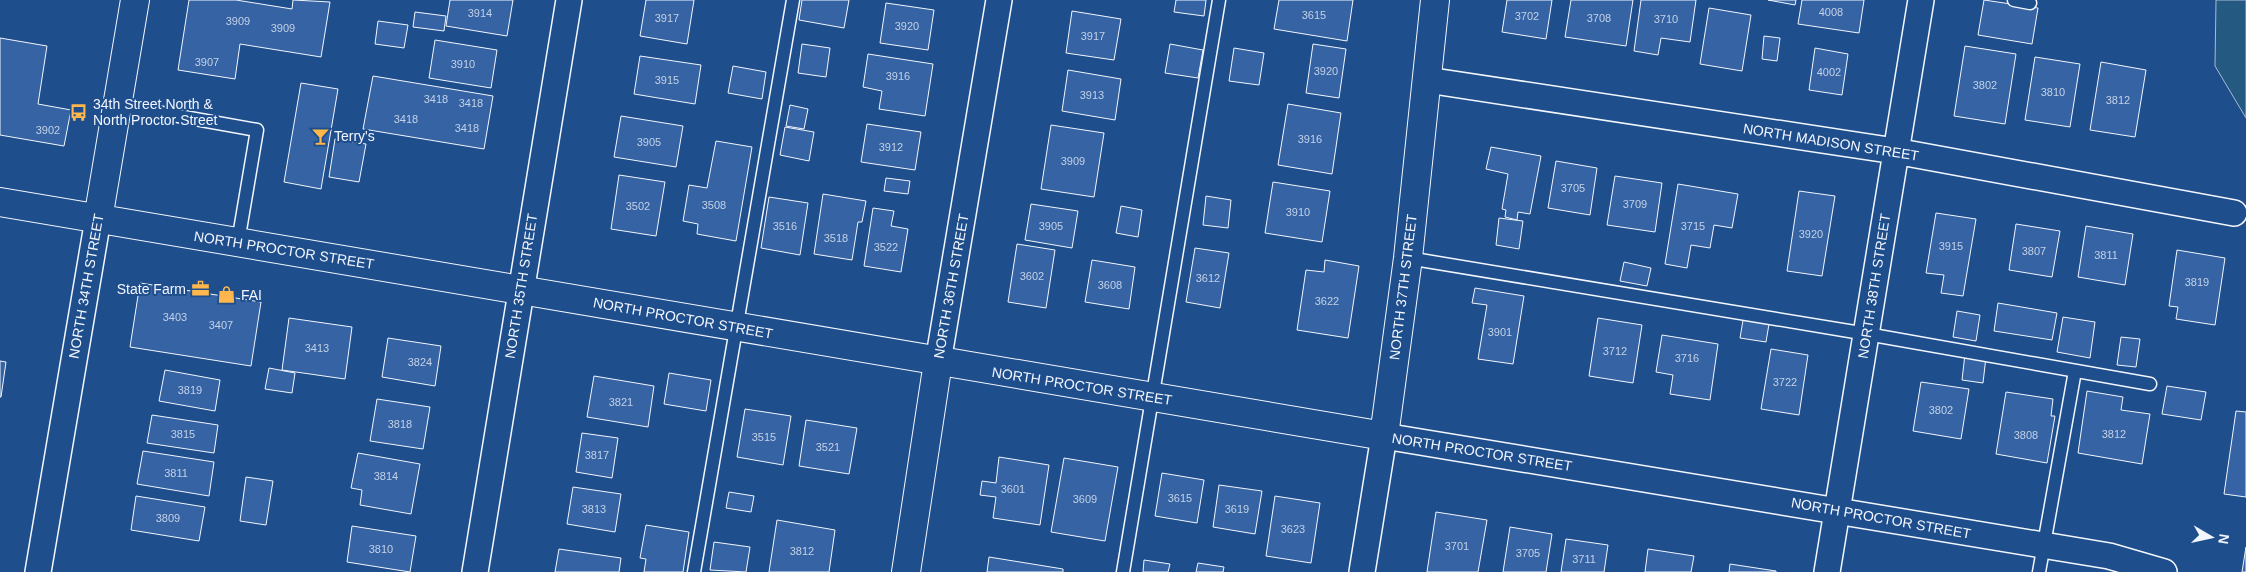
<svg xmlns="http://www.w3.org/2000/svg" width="2246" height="572" font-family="Arial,sans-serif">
  <rect width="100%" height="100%" fill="#1f4e8c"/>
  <path fill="#245a82" stroke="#a8bbd7" d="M2216,0H2246V118L2215,66Z"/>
  <path fill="#3563a3" stroke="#f2f6ff" d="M189,0H236L292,9L293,0L330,2L321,57L240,44L235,79L178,70Z
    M450,0H513L507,36L446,26Z
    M646,0H694L687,44L640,36Z
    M802,0H849L844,28L799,20Z
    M1176,0H1206L1204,16L1174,12Z
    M1279,0H1353L1347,41L1274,29Z
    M1507,0H1552L1546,39L1502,32Z
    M1571,0H1633L1626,46L1565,37Z
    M1641,0H1696L1690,42L1661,38L1658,55L1634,51Z
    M1768,0H1796L1795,5Z
    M1802,0H1864L1859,33L1798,24Z
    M1984,0L2038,8L2032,44L1978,35Z
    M886,3L934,10L928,50L880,43Z
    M1709,8L1751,15L1742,71L1700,64Z
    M1072,11L1121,19L1114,60L1066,53Z
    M415,12L446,16L444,31L413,27Z
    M378,21L408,25L404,48L375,44Z
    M1764,36L1780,38L1777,61L1762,59Z
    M0,38L47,46L38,104L71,110L64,146L0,135Z
    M435,40L497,50L491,88L429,78Z
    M802,44L830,48L826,77L798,73Z
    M1170,44L1203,50L1198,78L1165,73Z
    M1313,44L1346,49L1339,98L1306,93Z
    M1965,46L2016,54L2005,124L1954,116Z
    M1234,48L1264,53L1259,85L1229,81Z
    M1815,48L1848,54L1842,95L1809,90Z
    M868,54L933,64L925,116L879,109L882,91L863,87Z
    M640,56L701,65L695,104L634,94Z
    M2035,57L2080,64L2070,127L2025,120Z
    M2101,62L2146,70L2135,137L2090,130Z
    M733,66L766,72L762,99L728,93Z
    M1068,70L1121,79L1115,120L1062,111Z
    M373,76L493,96L484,149L363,129Z
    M301,83L338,89L321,189L284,182Z
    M1288,104L1341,113L1332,174L1278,165Z
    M790,105L808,109L804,129L786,126Z
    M621,116L683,126L676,167L614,157Z
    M867,124L921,132L915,170L861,162Z
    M1051,125L1104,133L1094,197L1041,189Z
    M785,127L814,132L809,161L780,155Z
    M335,139L366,144L359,182L329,177Z
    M716,141L752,147L736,241L697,234L698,224L683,221L689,185L707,188Z
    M1491,147L1541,156L1530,214L1518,212L1517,220L1505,217L1506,210L1502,209L1508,174L1486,169Z
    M1556,161L1597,168L1590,215L1548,208Z
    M619,175L665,182L656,236L611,229Z
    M1615,176L1662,183L1655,232L1607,225Z
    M886,178L910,181L908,194L884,191Z
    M1273,182L1330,191L1322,242L1265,233Z
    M1678,184L1738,194L1732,228L1714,225L1710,248L1691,245L1687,268L1665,264Z
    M1799,191L1835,196L1822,276L1787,271Z
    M823,194L866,201L862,222H858L852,260L814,254Z
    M1206,196L1231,200L1228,228L1203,225Z
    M769,197L808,203L800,255L761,248Z
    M1031,204L1078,211L1072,248L1025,240Z
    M1121,206L1142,210L1138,237L1116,233Z
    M873,208L894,211L891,226L908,229L901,272L864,266Z
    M1936,213L1976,219L1963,296L1941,293L1944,275L1926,273Z
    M1499,218L1523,221L1519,249L1496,245Z
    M2016,224L2060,231L2052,277L2009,270Z
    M2086,226L2133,234L2125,285L2078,277Z
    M1017,244L1055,250L1046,308L1008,302Z
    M1195,248L1229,253L1220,308L1186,302Z
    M2177,250L2225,258L2215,325L2176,319L2178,307L2169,306Z
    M1092,260L1135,267L1129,309L1085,302Z
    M1325,260L1359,266L1348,338L1297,330L1306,270L1324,272Z
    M1624,262L1651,268L1647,286L1620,281Z
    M140,283L261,302L251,366L130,347Z
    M1475,288L1524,296L1513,364L1478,359L1487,305L1472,303Z
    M1998,303L2057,313L2052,340L1994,331Z
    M1957,311L1980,315L1976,341L1953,337Z
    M2063,317L2095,322L2090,358L2057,352Z
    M289,318L352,327L345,379L282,370Z
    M1598,318L1642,325L1633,383L1589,376Z
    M1743,320L1769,324L1766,342L1740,338Z
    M1662,335L1718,344L1710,400L1670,394L1673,375L1656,372Z
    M2121,337L2140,339L2136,367L2117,365Z
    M388,338L441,346L435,386L382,377Z
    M1771,349L1808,355L1799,415L1761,409Z
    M1965,354L1986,357L1983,383L1962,380Z
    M0,361L6,362L1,397H0Z
    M269,368L295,373L292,393L265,389Z
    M165,370L220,380L215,411L159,401Z
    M669,373L711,380L706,411L664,404Z
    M594,376L654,386L648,427L587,417Z
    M1921,382L1969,389L1961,439L1913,431Z
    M2167,386L2206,392L2201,420L2162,414Z
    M2087,391L2123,397L2121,410L2150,414L2142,464L2078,453Z
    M2006,392L2053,399L2051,416H2055L2047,463L1996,454Z
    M377,399L430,407L423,449L370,441Z
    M745,409L791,416L783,465L737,457Z
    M2236,411L2246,412V497L2224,494Z
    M152,415L218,425L214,453L147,443Z
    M806,420L857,428L849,474L799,466Z
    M582,433L618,438L612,478L576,472Z
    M143,451L214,462L209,496L137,484Z
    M358,453L420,464L411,514L360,505L362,490L351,488Z
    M999,457L1049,465L1040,525L993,518L996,497L980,495L982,481L996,483Z
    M1064,458L1118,467L1105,541L1051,532Z
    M1162,473L1204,480L1197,523L1155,516Z
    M246,477L273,481L266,525L240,521Z
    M1219,485L1262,491L1255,534L1213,527Z
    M573,487L621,494L615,532L567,524Z
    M729,492L754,496L751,512L726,508Z
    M136,496L205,507L199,541L131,530Z
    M1275,496L1320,503L1311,563L1266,556Z
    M1436,512L1487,520L1478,572H1427Z
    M777,520L835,530L829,572H769Z
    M646,525L689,532L683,572H644L646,559L640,558Z
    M352,526L416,536L410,572L347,562Z
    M1510,527L1552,534L1546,572H1503Z
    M1566,539L1608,545L1604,572H1561Z
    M714,542L750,547L746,572L710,570Z
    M2246,547V572H2242Z
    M559,549L621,558L619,572H555Z
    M1648,549L1694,556L1691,572H1645Z
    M989,557L1063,569V572H987Z
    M1144,560L1170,564L1168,572H1143Z
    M1198,563L1224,567L1223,572H1196Z
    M1730,564L1776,571V572H1729Z"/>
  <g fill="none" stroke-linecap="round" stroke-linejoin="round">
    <defs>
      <path id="lane" d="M2014,0L2030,3
        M117,105L257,130L238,242
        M1408,258L1867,334L2150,384
        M694,572L793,0
        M1123,572L1219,0
        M2039,572L2075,371"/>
      <path id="street" d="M1427,80L1895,151L2234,213
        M938,362L999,0
        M38,572L98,219
        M475,572L569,0
        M1362,572L1384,436L2109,556L2164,572
        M1827,572L1921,0"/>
      <path id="secondary" d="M0,202L1384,436L1408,258L1435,0
        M98,219L135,0
        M906,572L938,362"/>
    </defs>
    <use href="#lane" stroke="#f2f6ff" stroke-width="15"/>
    <use href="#street" stroke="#f2f6ff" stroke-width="28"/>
    <use href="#secondary" stroke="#f2f6ff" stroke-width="30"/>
    <use href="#lane" stroke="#1f4e8c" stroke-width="12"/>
    <use href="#street" stroke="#1f4e8c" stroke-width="25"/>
    <use href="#secondary" stroke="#1f4e8c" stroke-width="28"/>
  </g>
  <defs>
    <symbol id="bus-bare" viewBox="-9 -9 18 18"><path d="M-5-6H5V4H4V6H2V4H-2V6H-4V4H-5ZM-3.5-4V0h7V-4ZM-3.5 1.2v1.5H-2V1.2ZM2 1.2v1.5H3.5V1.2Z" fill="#ffb74d" stroke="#1f4e8c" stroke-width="2.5" paint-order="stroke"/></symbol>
    <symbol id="bar-bare" viewBox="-9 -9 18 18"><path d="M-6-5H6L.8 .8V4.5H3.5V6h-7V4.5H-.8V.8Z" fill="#ffb74d" stroke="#1f4e8c" stroke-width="2.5" paint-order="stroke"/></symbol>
    <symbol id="office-bare" viewBox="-9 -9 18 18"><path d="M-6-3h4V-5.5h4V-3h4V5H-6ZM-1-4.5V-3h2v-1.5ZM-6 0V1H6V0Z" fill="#ffb74d" stroke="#1f4e8c" stroke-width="2.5" paint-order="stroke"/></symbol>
    <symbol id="shop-bare" viewBox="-9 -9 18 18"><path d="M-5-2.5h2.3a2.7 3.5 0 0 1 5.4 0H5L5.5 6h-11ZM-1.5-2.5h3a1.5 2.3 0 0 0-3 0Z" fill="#ffb74d" stroke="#1f4e8c" stroke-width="2.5" paint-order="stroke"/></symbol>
  </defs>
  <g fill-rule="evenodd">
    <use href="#bus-bare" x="66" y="100" width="25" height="25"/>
    <use href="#bar-bare" x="308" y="124" width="25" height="25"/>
    <use href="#office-bare" x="188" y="276" width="25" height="25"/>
    <use href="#shop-bare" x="214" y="282" width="25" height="25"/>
  </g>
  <g text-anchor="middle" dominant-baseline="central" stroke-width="4" stroke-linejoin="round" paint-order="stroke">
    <g font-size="11" fill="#c3d1e8">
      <text x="1831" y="12">4008</text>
      <text x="480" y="13">3914</text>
      <text x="1314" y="15">3615</text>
      <text x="1527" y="16">3702</text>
      <text x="667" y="18">3917</text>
      <text x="1599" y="18">3708</text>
      <text x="1666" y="19">3710</text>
      <text x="238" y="21">3909</text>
      <text x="907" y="26">3920</text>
      <text x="283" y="28">3909</text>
      <text x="1093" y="36">3917</text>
      <text x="207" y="62">3907</text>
      <text x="463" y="64">3910</text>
      <text x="1326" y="71">3920</text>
      <text x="1829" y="72">4002</text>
      <text x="898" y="76">3916</text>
      <text x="667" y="80">3915</text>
      <text x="1985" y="85">3802</text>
      <text x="2053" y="92">3810</text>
      <text x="1092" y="95">3913</text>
      <text x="436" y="99">3418</text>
      <text x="2118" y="100">3812</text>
      <text x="471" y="103">3418</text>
      <text x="406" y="119">3418</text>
      <text x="467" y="128">3418</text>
      <text x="48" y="130">3902</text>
      <text x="1310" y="139">3916</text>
      <text x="649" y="142">3905</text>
      <text x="891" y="147">3912</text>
      <text x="1073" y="161">3909</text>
      <text x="1573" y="188">3705</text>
      <text x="1635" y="204">3709</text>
      <text x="714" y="205">3508</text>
      <text x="638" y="206">3502</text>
      <text x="1298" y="212">3910</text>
      <text x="785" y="226">3516</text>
      <text x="1051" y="226">3905</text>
      <text x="1693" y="226">3715</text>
      <text x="1811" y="234">3920</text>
      <text x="836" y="238">3518</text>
      <text x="1951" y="246">3915</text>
      <text x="886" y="247">3522</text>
      <text x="2034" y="251">3807</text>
      <text x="2106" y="255">3811</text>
      <text x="1032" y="276">3602</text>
      <text x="1208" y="278">3612</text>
      <text x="2197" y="282">3819</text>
      <text x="1110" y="285">3608</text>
      <text x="1327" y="301">3622</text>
      <text x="175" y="317">3403</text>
      <text x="221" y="325">3407</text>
      <text x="1500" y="332">3901</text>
      <text x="317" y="348">3413</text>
      <text x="1615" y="351">3712</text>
      <text x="1687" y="358">3716</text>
      <text x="420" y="362">3824</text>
      <text x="1785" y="382">3722</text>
      <text x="190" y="390">3819</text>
      <text x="621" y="402">3821</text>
      <text x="1941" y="410">3802</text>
      <text x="400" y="424">3818</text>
      <text x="183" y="434">3815</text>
      <text x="2114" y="434">3812</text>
      <text x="2026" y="435">3808</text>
      <text x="764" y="437">3515</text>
      <text x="828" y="447">3521</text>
      <text x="597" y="455">3817</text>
      <text x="176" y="473">3811</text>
      <text x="386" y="476">3814</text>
      <text x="1013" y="489">3601</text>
      <text x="1180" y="498">3615</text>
      <text x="1085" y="499">3609</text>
      <text x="594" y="509">3813</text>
      <text x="1237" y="509">3619</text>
      <text x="168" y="518">3809</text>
      <text x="1293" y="529">3623</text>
      <text x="1457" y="546">3701</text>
      <text x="381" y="549">3810</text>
      <text x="802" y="551">3812</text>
      <text x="1528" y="553">3705</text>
      <text x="1584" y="559">3711</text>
    </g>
    <g font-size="14" fill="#f2f6ff" stroke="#1f4e8c" text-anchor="start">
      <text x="93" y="104">34th Street North &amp;<tspan x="93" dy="16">North Proctor Street</tspan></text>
      <text x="334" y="136">Terry's</text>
      <text x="186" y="289" text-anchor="end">State Farm</text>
      <text x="241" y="295">FAI</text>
    </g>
    <g font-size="14" fill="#f2f6ff" stroke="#1f4e8c">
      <text transform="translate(1831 142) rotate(9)">NORTH MADISON STREET</text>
      <text transform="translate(284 250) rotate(9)">NORTH PROCTOR STREET</text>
      <text transform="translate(86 286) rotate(-80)">NORTH 34TH STREET</text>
      <text transform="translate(521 286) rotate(-81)">NORTH 35TH STREET</text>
      <text transform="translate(951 286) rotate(-80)">NORTH 36TH STREET</text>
      <text transform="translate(1874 286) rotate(-81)">NORTH 38TH STREET</text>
      <text transform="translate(1403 287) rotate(-83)">NORTH 37TH STREET</text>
      <text transform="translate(683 318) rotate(10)">NORTH PROCTOR STREET</text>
      <text transform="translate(1082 386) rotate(9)">NORTH PROCTOR STREET</text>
      <text transform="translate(1482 452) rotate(9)">NORTH PROCTOR STREET</text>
      <text transform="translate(1881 518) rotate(10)">NORTH PROCTOR STREET</text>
    </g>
  </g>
  <g transform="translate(2211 537) rotate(99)" stroke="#1f4e8c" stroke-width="4" paint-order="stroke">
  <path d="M0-4L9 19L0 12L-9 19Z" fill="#f2f6ff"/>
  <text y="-8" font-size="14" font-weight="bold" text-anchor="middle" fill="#f2f6ff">N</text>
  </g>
</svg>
